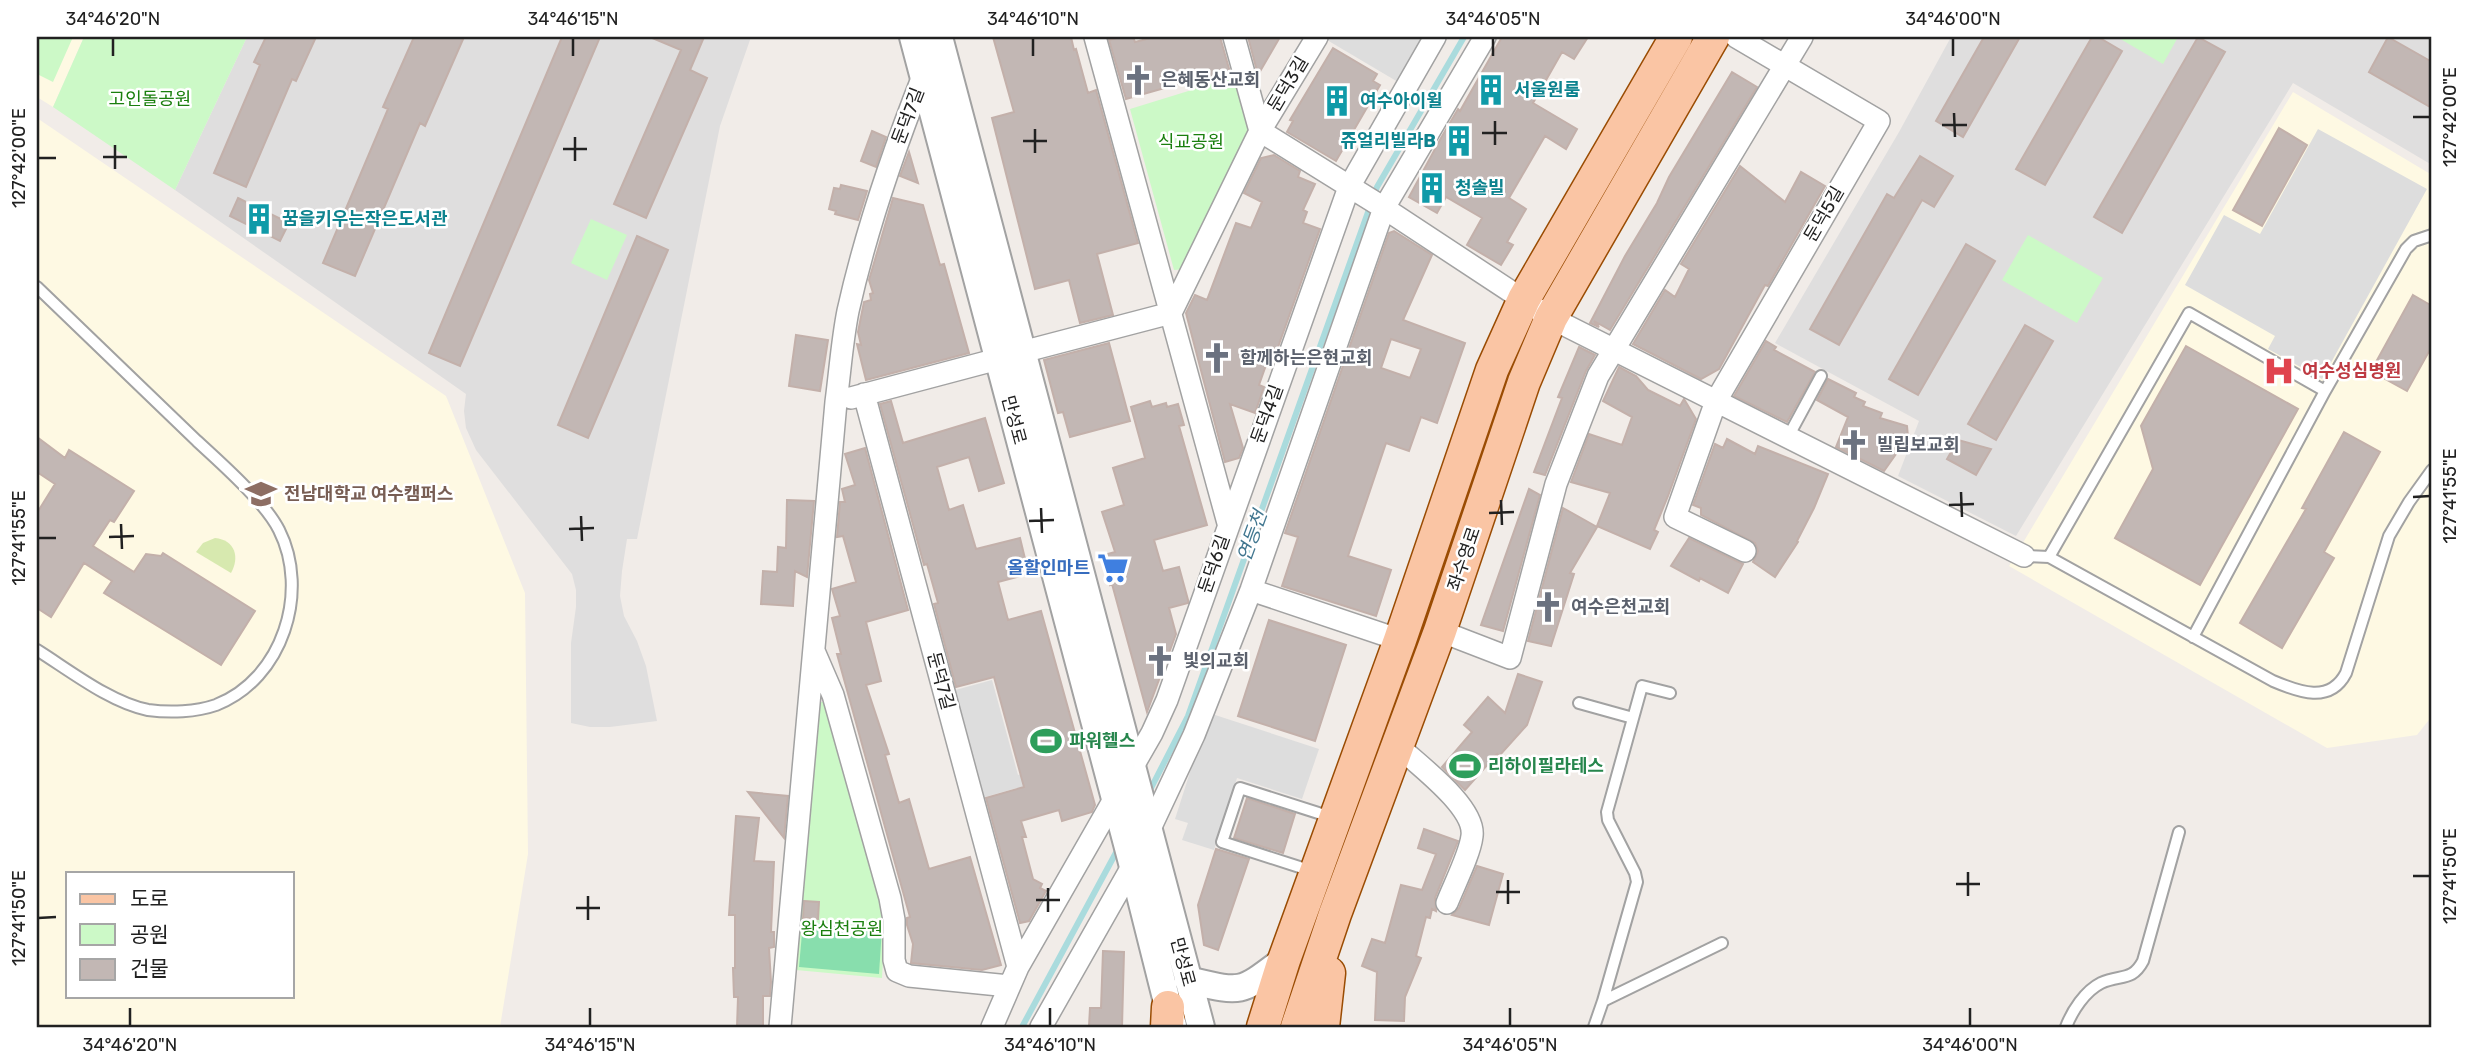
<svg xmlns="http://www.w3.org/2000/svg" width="2469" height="1064" font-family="Rubik,'Noto Sans KR',sans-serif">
  <rect width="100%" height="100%" fill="#f1ece8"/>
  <path fill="#dfdede" d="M247,37H751L720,126L637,539H627L622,571L620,596L624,616L637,641L646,666L657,721L610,727H590L571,723V643L576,607V590L572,574L476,450L466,428L464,411L466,394L175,190Z
    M1951,37H2432V165L2293,83L2016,536L1898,476L1919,421L1775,343L1899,132Z"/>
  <path fill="#fef9e3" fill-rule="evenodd" d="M37,37H84L53,107L37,97Z
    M2293,92L2432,175V716L2417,735L2327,748L2009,566Z
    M37,118L446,396L525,593L528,854L500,1027H37ZM68,873H292V996H68Z"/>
  <path fill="#d7e9af" d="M215,538C235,540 240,557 231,573L196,552L203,543Z"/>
  <path fill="#ccf9c7" d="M37,37H73L53,82L37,74Z
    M84,37H247L175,190L53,107Z
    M2117,37H2178L2163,64Z
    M1237,76L1253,130L1185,269L1174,270L1130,109Z
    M591,219L627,235L607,280L571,263Z
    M2028,235L2103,278L2077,323L2002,280Z
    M816,702H827L885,917L882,978L796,970Z"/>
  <path fill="#88dead" d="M803,922L882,928L879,974L799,967Z"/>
  <path fill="#ddd" d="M1329,37H1424L1398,82L1327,40Z
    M2318,129L2427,189L2322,379L2268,349L2275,336L2185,285L2224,215L2260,234Z
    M992,680L1018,775L1042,768L1021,802L1017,788L978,799L948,692Z
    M1209,713L1319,749L1302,799L1237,778L1214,850L1182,840L1188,823L1175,819Z"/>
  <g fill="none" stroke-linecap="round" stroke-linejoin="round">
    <path stroke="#aadbdd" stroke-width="6" d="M1148,794L1188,716L1377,187L1464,37
      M1022,1027L1119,847"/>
  </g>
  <path fill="#c2b7b4" stroke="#c3b0aa" stroke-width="2" fill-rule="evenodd" d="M266,37H316L296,81L292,79L246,187L214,173L260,65L254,62Z
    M414,37H464L425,126L420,123L355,276L323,263L388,109L383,107Z
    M562,37H600L460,366L429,353Z
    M650,37H704L690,70L707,78L646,218L614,204L681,50Z
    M993,37H1071L1074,50L1076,49L1088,93L1096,90L1138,243L1097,254L1113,315L1080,323L1069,280L1035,289L992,118L1014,112Z
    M1120,37H1133L1135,42L1154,37H1220L1230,72L1197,81L1196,79L1126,99L1109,40Z
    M1248,37H1280L1258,75Z
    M1502,37H1588L1574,59L1562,52L1533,103L1577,129L1566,149L1545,136L1509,198L1526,209L1507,242L1513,245L1501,265L1467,245L1482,218L1446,197L1437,213L1409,197L1441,138L1458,109L1460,111Z
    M1984,37H2020L1963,137L1936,121Z
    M2092,37H2098L2122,51L2045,185L2016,169Z
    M2198,37L2225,52L2122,233L2094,217Z
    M2388,37L2432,62V108L2369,72Z
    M1333,48L1377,74L1373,81L1380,85L1336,161L1287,132L1293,121L1290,120Z
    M1732,72L1757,87L1610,330L1594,321L1599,327L1590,323L1625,256L1657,203L1669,177Z
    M2279,128L2307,145L2262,226L2233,210Z
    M872,131L886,137L876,167L861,161Z
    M909,152L918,183L900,176Z
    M1274,155L1300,171L1298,177L1315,184L1303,210L1307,212L1303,223L1320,229L1277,350L1272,348L1259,385L1264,387L1255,413L1230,404L1243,448L1239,458L1225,462L1186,313L1195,295L1207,300L1236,223L1251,228L1262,202L1244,193L1261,158Z
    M1920,156L1953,176L1934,207L1922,200L1839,345L1810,329L1887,194L1894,198Z
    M1740,166L1785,202L1801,172L1825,186L1768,286L1765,285L1719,369L1701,379L1633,344L1665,290L1675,297L1689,269L1681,264Z
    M841,185L867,191L858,220L835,214L836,211L829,209L834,188L840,189Z
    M238,198L289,223L280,241L230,216Z
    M893,198L923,205L940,265L944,264L969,353L866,380L857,344L861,345L858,332L864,302L871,300L870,294L873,293L869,280Z
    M1394,231L1432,255L1403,320L1465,343L1437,423L1421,417L1409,451L1386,443L1348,556L1391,570L1376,616L1282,586L1298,537L1285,533L1389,233ZM1391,339L1421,349L1410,378L1381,368Z
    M637,236L668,250L588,438L558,425Z
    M1966,244L1995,261L1918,395L1889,379Z
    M2413,295L2432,306V346L2407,391L2371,371Z
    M2025,325L2053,341L1996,440L1968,424Z
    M796,335L828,340L820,391L789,386Z
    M1766,341L1776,347L1774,350L1815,372L1787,422L1734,396Z
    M1109,343L1130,421L1070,437L1063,412L1058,413L1044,360Z
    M2186,346L2298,409L2200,585L2115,538L2153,469L2141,426Z
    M1579,347L1595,355L1586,371L1545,475L1534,472L1562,398L1558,397Z
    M1619,367L1636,376L1648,390L1680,406L1684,399L1696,419L1668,496L1654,530L1658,532L1650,549L1597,526L1610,493L1571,482L1589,434L1622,445L1632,417L1603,401Z
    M1828,379L1856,393L1854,397L1865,402L1863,406L1882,413L1880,418L1907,426L1908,437L1884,471L1836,447L1848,417L1817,400Z
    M891,401L903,443L985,418L1004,483L979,491L969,457L937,467L949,510L963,505L976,549L1020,538L1027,567L1022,568L1024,575L998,582L1008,620L1041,611L1095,805L1092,812L1062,821L1059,810L1021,821L1026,837H1022L1033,879L1042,884L1040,888L1046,891L1029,921L1020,923L986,798L1024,787L994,677L956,687L934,604L938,603L927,564L924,565L880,404Z
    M1150,401L1152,407L1166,403L1167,407L1178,404L1184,425L1179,426L1207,525L1154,540L1163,571L1179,567L1188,600V603L1169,608L1176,634L1147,712L1112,584L1110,585L1101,556L1115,552L1102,512L1124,505L1113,468L1145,458L1131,407Z
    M2344,432L2380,452L2324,552L2334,558L2282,648L2240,623L2306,509L2302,508Z
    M37,437L65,458L69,450L134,491L114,522L110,520L93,546L134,572L146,554L161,556L163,553L255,611L221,665L104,593L112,581L84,563L51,617L37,608V513L55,484L37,472Z
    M1727,439L1755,454L1758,446L1828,474L1814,508L1797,541L1798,542L1775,577L1753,562L1758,551L1755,543L1701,515V508L1693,505L1715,444L1723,448Z
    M1958,440L1991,449L1976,475L1947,459Z
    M865,448L908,610L866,622L881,681L866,685L889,754L885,755L899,803L909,799L929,869L970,857L1001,965L982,970L911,963L913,944L907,925V918L910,917L837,654H841L832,618L840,616L832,589L856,582L843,536L837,537L840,502H845L842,489L855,485L845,454Z
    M1529,489L1540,495L1503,631L1481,625Z
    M787,500L814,501L807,577L795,571L793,606L761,604L763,571L777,572L778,547L786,548Z
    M1563,508L1597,527L1570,573L1574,574L1551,646L1528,641Z
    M1689,538L1743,564L1728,593L1700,578L1699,581L1671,566Z
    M1269,620L1346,645L1315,741L1238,716Z
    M1518,674L1542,682L1527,725L1499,756L1497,754L1465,790L1442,767L1472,732L1464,725L1488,697L1505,713Z
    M748,792L788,796L784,838Z
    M1247,798L1295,814L1283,853L1234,838Z
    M736,816L759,818L754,861L774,862L771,932H774V947L769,948L771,982L770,996H763V1027H737L738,997H734L733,968H735V915H729Z
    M1424,829L1458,841L1435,898L1436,911L1432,909L1430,918L1426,917L1416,956L1421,958L1405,997L1404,1021L1375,1020L1377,972L1362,966L1372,939L1385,943L1401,885L1422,890L1436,854L1418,848Z
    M1216,849L1249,859L1218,950L1204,945L1198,905Z
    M1477,866L1503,874L1489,925L1452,915L1459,908Z
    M804,901L819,902L818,919L803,918Z
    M1103,951L1124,952L1122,1027L1089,1026L1090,1008H1101Z"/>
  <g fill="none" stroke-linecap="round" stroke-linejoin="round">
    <defs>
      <path id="service" d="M37,287C90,338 144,390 197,441C221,463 265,502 279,530C310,591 283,679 216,705C196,712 170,713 148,710C111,703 69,670 37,650
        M1788,437L1821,376
        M2024,556L2049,557L2273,681C2299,692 2330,704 2346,673L2389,536L2409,502L2432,470
        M2049,557L2189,313L2325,391L2406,249L2414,241L2432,235
        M2193,637L2325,391
        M1579,703L1633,718
        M1315,872L1222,842L1240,788L1334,818
        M1603,1001L1637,882L1635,873L1608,820L1607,812L1642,686L1670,693
        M1594,1027L1603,1001L1722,943
        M2066,1027C2072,1011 2085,991 2101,983C2120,974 2132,982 2143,961L2179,832"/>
      <path id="minor" d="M1095,37L1228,523
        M1234,37L1260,131L1384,208L1551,318L2024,556
        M1736,37L1879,121L1716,401L1675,517L1745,551
        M1022,352L1171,313L1260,131L1317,37
        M864,394L1018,967
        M851,398L998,359
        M1251,590L1400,640
        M1440,631L1510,658L1556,484L1598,376L1802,37
        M814,651L833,695L890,898L894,920V960L897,971L909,976L1009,986
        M1398,746C1417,764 1476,807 1472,836C1470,854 1454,885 1447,903
        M780,1027L836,402C840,372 842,341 848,311C866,230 893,152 923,76
        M992,1027L1018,967L1152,733L1167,700L1349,187L1435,37
        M1041,1027L1133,865L1194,735L1251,590L1384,208L1485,37"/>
      <path id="tertiary" d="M913,37L1131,859L1173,1026
        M939,37L1201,1027
        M1188,980C1243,993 1239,994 1284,960"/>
      <path id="primary" d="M1167,1027L1168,1007
        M1263,1027L1284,960L1400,640L1492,370L1524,299L1676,37
        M1297,1027L1335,914L1440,631L1524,382L1551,318L1713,37
        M1323,1027L1329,973"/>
    </defs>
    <use href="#service" stroke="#a2a2a2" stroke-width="14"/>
    <use href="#minor" stroke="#a2a2a2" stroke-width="24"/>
    <use href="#tertiary" stroke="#a2a2a2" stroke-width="30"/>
    <use href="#primary" stroke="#9a4c03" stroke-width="35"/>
    <use href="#service" stroke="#fff" stroke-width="10"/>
    <use href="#minor" stroke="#fff" stroke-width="21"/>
    <use href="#tertiary" stroke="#fff" stroke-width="26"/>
    <use href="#primary" stroke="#fac5a4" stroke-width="32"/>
  </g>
  <path fill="none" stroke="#212121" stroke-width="2.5" d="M113,38V56M573,38V56M1033,38V56M1493,38V56M1953,38V56M1954,113L1955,137M2413,117H2430M1495,121V145M1942,125H1967M1035,129V153M1482,133H1507M575,137V161M1023,141H1047M115,145V169M563,149H587M103,157H127M38,158H56M1961,492L1962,517M2413,497L2430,496M1501,500L1502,525M1949,505L1974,504M1041,508L1042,533M1489,513L1514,512M581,516L582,541M1029,521L1054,520M121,524L122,549M569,529L594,528M109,537L134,536M38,538H56M1968,872V896M2413,876H2430M1508,880V904M1956,884H1980M1048,888V912M1496,892H1520M588,896V920M1036,900H1060M576,908H600M38,918L56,917M130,1008V1026M590,1008V1026M1050,1008V1026M1510,1008V1026M1970,1008V1026"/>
  <defs>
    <symbol id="church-bare" viewBox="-9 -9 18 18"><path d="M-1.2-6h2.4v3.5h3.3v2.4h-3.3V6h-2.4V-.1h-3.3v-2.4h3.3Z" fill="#6b7280" stroke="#fff" stroke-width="2.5" paint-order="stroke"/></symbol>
    <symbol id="building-bare" viewBox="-9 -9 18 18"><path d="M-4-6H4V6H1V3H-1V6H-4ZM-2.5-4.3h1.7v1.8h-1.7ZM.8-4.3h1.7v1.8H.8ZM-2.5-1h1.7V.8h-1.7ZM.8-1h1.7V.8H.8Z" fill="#0f9aa8" stroke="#fff" stroke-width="2.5" paint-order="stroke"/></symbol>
    <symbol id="hospital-bare" viewBox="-9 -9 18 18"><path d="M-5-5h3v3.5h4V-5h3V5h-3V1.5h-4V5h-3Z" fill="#e0444e" stroke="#fff" stroke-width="2.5" paint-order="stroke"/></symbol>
    <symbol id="university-bare" viewBox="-9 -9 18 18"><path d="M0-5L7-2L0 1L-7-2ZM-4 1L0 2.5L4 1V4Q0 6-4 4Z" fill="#8d6e63" stroke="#fff" stroke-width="2.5" paint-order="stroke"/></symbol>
    <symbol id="supermarket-bare" viewBox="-9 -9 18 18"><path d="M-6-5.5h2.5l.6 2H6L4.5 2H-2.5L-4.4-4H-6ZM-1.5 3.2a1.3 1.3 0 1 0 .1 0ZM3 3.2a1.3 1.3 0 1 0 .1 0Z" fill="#3f7fe0" stroke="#fff" stroke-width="2.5" paint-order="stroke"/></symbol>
    <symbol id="stadium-bare" viewBox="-9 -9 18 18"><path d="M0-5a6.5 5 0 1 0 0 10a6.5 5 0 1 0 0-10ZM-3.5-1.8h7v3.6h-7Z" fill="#2e9e5b" stroke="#fff" stroke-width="2.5" paint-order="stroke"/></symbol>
  </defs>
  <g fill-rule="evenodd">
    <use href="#church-bare" x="1116" y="58" width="44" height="44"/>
    <use href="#building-bare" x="1469" y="68" width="44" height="44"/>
    <use href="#building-bare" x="1315" y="79" width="44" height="44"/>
    <use href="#building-bare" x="1437" y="119" width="44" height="44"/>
    <use href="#building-bare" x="1410" y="166" width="44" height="44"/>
    <use href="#building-bare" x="237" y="197" width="44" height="44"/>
    <use href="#church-bare" x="1195" y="336" width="44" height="44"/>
    <use href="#hospital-bare" x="2257" y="349" width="44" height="44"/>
    <use href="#church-bare" x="1832" y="423" width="44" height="44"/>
    <use href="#university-bare" x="239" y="472" width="44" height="44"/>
    <use href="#supermarket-bare" x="1091" y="546" width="44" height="44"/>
    <use href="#church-bare" x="1526" y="585" width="44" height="44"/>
    <use href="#church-bare" x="1138" y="639" width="44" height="44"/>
    <use href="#stadium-bare" x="1024" y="719" width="44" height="44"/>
    <use href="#stadium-bare" x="1443" y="744" width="44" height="44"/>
  </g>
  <g text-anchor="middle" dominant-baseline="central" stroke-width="5" stroke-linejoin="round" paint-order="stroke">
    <g font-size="18" font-weight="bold" fill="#5b616d" stroke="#fff" text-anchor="start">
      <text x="1161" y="80">은혜동산교회</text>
      <text x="1240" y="358">함께하는은현교회</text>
      <text x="1877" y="445">빌립보교회</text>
      <text x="1571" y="607">여수은천교회</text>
      <text x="1183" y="661">빛의교회</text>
    </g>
    <g font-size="18" fill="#212121" stroke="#fff">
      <text transform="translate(1288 84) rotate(-59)">둔덕3길</text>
      <text transform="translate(908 116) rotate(-69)">둔덕7길</text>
      <text transform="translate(1824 214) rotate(-60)">둔덕5길</text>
      <text transform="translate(1267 414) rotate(-70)">둔덕4길</text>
      <text transform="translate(1014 420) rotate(75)">만성로</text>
      <text transform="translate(1464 559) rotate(-71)">좌수영로</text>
      <text transform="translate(1214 564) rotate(-71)">둔덕6길</text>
      <text transform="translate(941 681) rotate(75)">둔덕7길</text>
      <text transform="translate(1183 962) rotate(75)">만성로</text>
    </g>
    <g font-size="18" font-weight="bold" fill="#0d838f" stroke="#fff" text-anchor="start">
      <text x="1514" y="90">서울원룸</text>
      <text x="1360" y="101">여수아이윌</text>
      <text x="1436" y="141" text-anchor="end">쥬얼리빌라B</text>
      <text x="1455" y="188">청솔빌</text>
      <text x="282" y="219">꿈을키우는작은도서관</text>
    </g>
    <g font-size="18" fill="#1a7f0e" stroke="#fff">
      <text x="150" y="99">고인돌공원</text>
      <text x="1191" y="142">식교공원</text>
      <text x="842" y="929">왕심천공원</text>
    </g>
    <g font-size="18" font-weight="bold" fill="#be3a42" stroke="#fff" text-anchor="start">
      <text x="2302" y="371">여수성심병원</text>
    </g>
    <g font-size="18" font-weight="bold" fill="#785e54" stroke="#fff" text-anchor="start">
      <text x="284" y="494">전남대학교 여수캠퍼스</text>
    </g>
    <g font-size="18" font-weight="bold" fill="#366cbe" stroke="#fff" text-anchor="end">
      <text x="1090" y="568">올할인마트</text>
    </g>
    <g font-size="18" font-weight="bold" fill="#27864d" stroke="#fff" text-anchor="start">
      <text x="1069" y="741">파워헬스</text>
      <text x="1488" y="766">리하이필라테스</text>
    </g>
    <g font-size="19" font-style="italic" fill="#427790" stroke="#fff">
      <text transform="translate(1252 536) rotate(-70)">연등천</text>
    </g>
  </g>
  <rect width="2469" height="1064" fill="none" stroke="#ffffff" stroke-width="77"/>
  <rect x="66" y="872" width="228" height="126" fill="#ffffff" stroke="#a6a6a6" stroke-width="2"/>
  <rect x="80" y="894" width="35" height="10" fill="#fac5a4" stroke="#a6a6a6" stroke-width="2"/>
  <text x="130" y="906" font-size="21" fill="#212121">도로</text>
  <rect x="80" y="924" width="35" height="21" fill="#ccf9c7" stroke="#a6a6a6" stroke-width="2"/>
  <text x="130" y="942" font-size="21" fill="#212121">공원</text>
  <rect x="80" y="959" width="35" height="21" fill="#c2b7b4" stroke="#a6a6a6" stroke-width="2"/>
  <text x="130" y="976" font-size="21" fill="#212121">건물</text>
  <rect x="38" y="38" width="2392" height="988" fill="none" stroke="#212121" stroke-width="2.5"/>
  <g font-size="18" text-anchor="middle" fill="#212121">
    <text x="113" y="25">34°46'20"N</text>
    <text x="573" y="25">34°46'15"N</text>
    <text x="1033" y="25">34°46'10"N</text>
    <text x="1493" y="25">34°46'05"N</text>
    <text x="1953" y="25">34°46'00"N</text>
    <text transform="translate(2450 117) rotate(-90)" y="6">127°42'00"E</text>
    <text transform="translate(19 158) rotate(-90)" y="6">127°42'00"E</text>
    <text transform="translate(2450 496) rotate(-90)" y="6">127°41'55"E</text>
    <text transform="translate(19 538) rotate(-90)" y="6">127°41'55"E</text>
    <text transform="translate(2450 876) rotate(-90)" y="6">127°41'50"E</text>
    <text transform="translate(19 918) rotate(-90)" y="6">127°41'50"E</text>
    <text x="130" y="1051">34°46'20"N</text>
    <text x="590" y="1051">34°46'15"N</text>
    <text x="1050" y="1051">34°46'10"N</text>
    <text x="1510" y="1051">34°46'05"N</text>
    <text x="1970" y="1051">34°46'00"N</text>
  </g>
</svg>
